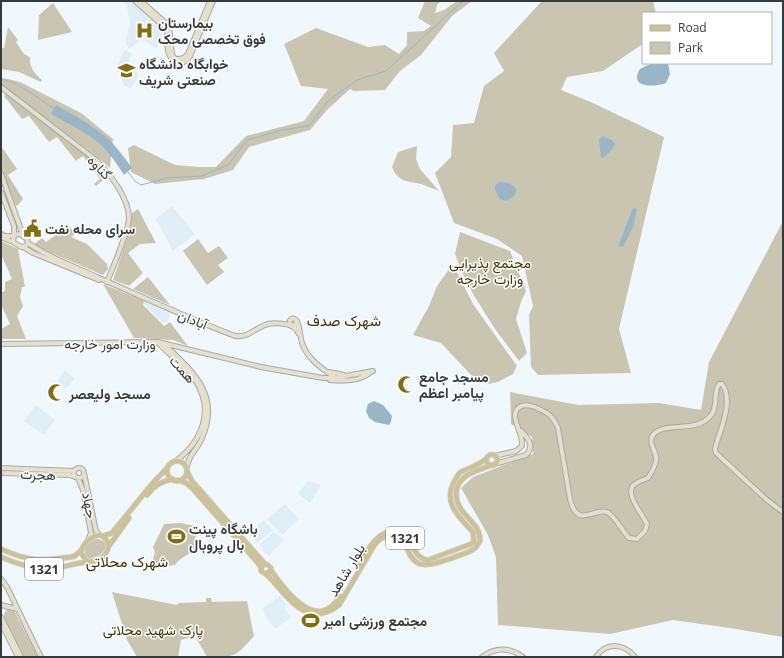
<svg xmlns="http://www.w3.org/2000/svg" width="784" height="658" font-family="'Open Sans',Vazirmatn,sans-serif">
  <rect width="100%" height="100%" fill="#f0f8fd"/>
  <path fill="#dfedf6" d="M124,1H133L160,25L162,35L157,49L142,39L129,49L125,42L130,25L127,6Z
    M125,50L132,54L127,65L139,74L131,89L124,85L116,68Z
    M172,206L195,234L173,251L156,219Z
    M145,302L170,313L168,321L163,323L144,304Z
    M65,370L75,379L65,389L57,381Z
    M36,405L55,420L44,435L24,421Z
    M308,481L321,485L310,503L298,494Z
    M285,504L299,519L282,535L267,519Z
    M264,520L273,530L257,543L250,534V533Z
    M274,532L284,540L268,556L259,545Z
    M280,596L287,605L284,608L291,617L278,627L274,628L265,616L263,608Z"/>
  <path fill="#cac5b0" d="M425,1H441L437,5L435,13L444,10L457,1H472L452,16L421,55L400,71L385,90L354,91L350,89L327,110L310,130L249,147L233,170L204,179L155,184L131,172L128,148L134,145L175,165L200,167H216L246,136L304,121L328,89L301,86L284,44L316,28L368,47L385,45L399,54L407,45V32L424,31L431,26L418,18Z
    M542,1H653L656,13H643V43L641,45L603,71L567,77L561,90L593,103L664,137L619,329L631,373L538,375L531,367L529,315L533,306L522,256L497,239L454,223L435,173L451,157L453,125L474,123L484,86L504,71L494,53Z
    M53,3L72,32L38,40L39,15Z
    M8,27L18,40L16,42L24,54L30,57C29,67 35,74 42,80L41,82L19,72L1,69V48H4Z
    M1,78L8,79L20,82L81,113L113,139L110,168L91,152L1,84Z
    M6,94L92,159L108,176L96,186L94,184L100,179L83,156L76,161L57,137L49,142L29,116L22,119L4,96Z
    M1,146L17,169L8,175L23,199L17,206L14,203L1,168Z
    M417,146L416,159L420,169L439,191C433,189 427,186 421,184C407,181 398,182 392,167L398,152Z
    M138,209L156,243L140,244L128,253L143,273L129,286L113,280L130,229L132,213Z
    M783,221V637L730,628L673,620L610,634L498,625L496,557L488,535L461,488L473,477L533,454L532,437L511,424L510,392L578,405L659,403L701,410L709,362Z
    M69,226L75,234L71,237L87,244L107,264L108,269L103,275L33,245L42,238L46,242Z
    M460,232L510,251L526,291L521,302L516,319L527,353L519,361L495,329L473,294L463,274L455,254Z
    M198,239L208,253L219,246L228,258L218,265L224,272L207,285L183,251Z
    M1,241L18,249L25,287H22L20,297L23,306L17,316L26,339H1V329L10,324L1,304V293L5,291V282L12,279L1,254Z
    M452,265L458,274L473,304L517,366L513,374L498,382L489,384L471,375L441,343L413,335L429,306L437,286Z
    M148,277L170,305L133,289Z
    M103,284L144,301L143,305L164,326L170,322L188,346L173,340L134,338Z
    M181,523L195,526C195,532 197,543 194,548C191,555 181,556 175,565L156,567L153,559L155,552L153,547L164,524Z
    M96,539C115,540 103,560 88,558L85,554C84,546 89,542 96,539Z
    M112,592L177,605L179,603L206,602V598H211L212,602L247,601L254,636C235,657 236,657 207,657L195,636L181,640L178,657H137L127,640Z
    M7,609L14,610L16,614L38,657H23L4,620V614Z"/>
  <path fill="#99b5c7" d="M652,63H668L670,74L666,83C655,87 628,89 640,69Z
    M56,105C73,115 91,124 106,137C116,146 124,157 132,168L124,175C117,164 109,152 99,143C84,131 67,123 51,114Z
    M602,136L612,140L615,144L611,151L603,158L601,157L599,140Z
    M499,182C506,181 513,184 517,190L514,196L506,201L500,199L495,190V185Z
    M633,208L637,209L633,227L623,247L618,246Z
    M374,401L383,405L392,416L391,422L389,425L375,422L369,418L366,411L368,404Z"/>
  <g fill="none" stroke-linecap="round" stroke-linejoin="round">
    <path stroke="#99b5c7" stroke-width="1" d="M1,79C20,82 38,99 55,109
      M128,172L135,181L141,185L167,178L202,176L228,165L247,140L282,130L309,126L328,101L357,80L386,71L463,1"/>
    <defs>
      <path id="secondary" d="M135,1L167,29C167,42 165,59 179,64L186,61L190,56L213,1
        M141,1L169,26L172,54L175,59C181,59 184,59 188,54L210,1
        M1,87L96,160C110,174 129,198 129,218C128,233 113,267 107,282
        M1,174L23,235
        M1,192L14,226V235
        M1,234L5,236H13
        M19,234C24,236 28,238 28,243L25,246L21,247L13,242L14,235Z
        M1,237L13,242
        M28,243C49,258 74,266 97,277C143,297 188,318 235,336C248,338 254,329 265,325C271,322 287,323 293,327C296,328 297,331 299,334
        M23,247L33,253L99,280
        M289.5 322a3.5 3.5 0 1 1 7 0a3.5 3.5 0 1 1-7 0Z
        M297,321C300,328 300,336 302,343C308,360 322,368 335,378
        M158,343C170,355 185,366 195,380C215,410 202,441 176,461
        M1,344L158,342L261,367L323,378H335L373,371
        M165,345C193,372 221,395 202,438C198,449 188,455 187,467
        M329,372L344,375
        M330,380C344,381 359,382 371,372
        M495,456L516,451L522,446C524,432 506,414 521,406C526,404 534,406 539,409C549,413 553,417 558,428L570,499C577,530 595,507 607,512C615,516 622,531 629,538L637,539L645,531L647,524C643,515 627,497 632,487C635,482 643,480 648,478C651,473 655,467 656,461C658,452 647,443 653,435C665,420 697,435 712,414C718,404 713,393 719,384H722C734,400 721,428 716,445L715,449L716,453L767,500L783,512
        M495,464L526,455C535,446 528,438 521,431
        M74 473a5 5 0 1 1 10 0a5 5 0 1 1-10 0Z
        M1,468L74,471
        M1,473L70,475L75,477
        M84,473L96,531L100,535
        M78,478L83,490L91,533L88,540
        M1,579L7,587L41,657
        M1,605L17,609
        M1,617L21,657
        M3,627L17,655
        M482,657C495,647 510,647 523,657
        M596,657C606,642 624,643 635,657"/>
      <path id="primary" d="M486.5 460a5.5 5.5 0 1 1 11 0a5.5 5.5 0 1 1-11 0Z
        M167 471a10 10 0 1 1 20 0a10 10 0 1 1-20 0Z
        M187,471L192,481L265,564
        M178,480L186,483L193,489L258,563L261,568
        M147,495C154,486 161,481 173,479
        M100,535C119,544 102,565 87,561L81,553C82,544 91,536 100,535Z
        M103,536L112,533L152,484L168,467
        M109,546L129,518
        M1,549C29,562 41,561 71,557L75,556L82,549
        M1,557C19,565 38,571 58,568C68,566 79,562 89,562
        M359,564C369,546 387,516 409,542C415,549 417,559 428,560L471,544L474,542L473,532C461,519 443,504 453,484C455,480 457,475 461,472C466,469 471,468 476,465C479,464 483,461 486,459
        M271,570C285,591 318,634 340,596
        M266,574L270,571L271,568L268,565L265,564L261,567V571L266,574C282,589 298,619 323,613C329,612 334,609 339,605L375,544C379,539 384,536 391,536C407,535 406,558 418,563C421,565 427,565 430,564C437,564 470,552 474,549C477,547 478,544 480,541C480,527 472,523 464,513C454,502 453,486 465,477C472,471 483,469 491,465"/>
    </defs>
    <use href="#secondary" stroke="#a2a9ae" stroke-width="6"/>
    <use href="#primary" stroke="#d3d4d4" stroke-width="6"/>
    <use href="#secondary" stroke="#e6e0cb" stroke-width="4"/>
    <use href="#primary" stroke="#cdc297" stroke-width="4.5"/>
  </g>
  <defs>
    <symbol id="hospital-bare" viewBox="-9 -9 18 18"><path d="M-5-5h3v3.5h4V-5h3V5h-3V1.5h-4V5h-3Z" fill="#846f0e" stroke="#fff" stroke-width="2.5" paint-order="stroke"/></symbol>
    <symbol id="university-bare" viewBox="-9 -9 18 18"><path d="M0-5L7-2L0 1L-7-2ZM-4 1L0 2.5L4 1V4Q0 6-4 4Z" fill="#846f0e" stroke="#fff" stroke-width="2.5" paint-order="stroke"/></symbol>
    <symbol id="civic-bare" viewBox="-9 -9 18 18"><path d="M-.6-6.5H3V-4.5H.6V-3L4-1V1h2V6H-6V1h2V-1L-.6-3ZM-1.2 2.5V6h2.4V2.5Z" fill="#846f0e" stroke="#fff" stroke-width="2.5" paint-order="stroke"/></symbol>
    <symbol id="mosque-bare" viewBox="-9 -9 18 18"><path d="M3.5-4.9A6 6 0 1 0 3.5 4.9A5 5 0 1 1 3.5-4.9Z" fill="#846f0e" stroke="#fff" stroke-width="2.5" paint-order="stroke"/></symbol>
    <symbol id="stadium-bare" viewBox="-9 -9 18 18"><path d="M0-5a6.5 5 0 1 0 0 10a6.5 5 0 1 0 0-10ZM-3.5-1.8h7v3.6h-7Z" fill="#846f0e" stroke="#fff" stroke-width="2.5" paint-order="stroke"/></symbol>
  </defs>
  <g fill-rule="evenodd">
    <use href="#hospital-bare" x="132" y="18" width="25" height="25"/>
    <use href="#university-bare" x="114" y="58" width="25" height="25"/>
    <use href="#civic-bare" x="20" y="216" width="25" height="25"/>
    <use href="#mosque-bare" x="394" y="372" width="25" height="25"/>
    <use href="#mosque-bare" x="44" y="380" width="25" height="25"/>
    <use href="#stadium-bare" x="164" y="524" width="25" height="25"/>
    <use href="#stadium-bare" x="298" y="608" width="25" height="25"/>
  </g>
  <g text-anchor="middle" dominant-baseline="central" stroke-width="3" stroke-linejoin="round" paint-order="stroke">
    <g fill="#fff" stroke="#737576" stroke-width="1">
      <rect x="386" y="527" width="38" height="22" rx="3"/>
      <rect x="25" y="558" width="38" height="22" rx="3"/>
    </g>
    <g font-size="13" font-weight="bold" fill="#373a3c">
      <text x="405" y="538">1321</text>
      <text x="44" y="569">1321</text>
    </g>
    <g font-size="14" font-weight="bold" fill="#373a3c" stroke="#fff" text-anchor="start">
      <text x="158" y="22">بیمارستان<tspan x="158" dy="16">فوق تخصصی محک</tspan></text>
      <text x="139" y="63">خوابگاه دانشگاه<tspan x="139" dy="16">صنعتی شریف</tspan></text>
      <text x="45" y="228">سرای محله نفت</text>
      <text x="419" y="376">مسجد جامع<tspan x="419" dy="16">پیامبر اعظم</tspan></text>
      <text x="69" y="393">مسجد ولیعصر</text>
      <text x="189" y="528">باشگاه پینت<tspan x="189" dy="16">بال پروبال</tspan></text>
      <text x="323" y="620">مجتمع ورزشی امیر</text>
    </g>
    <g font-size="14" fill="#373a3c" stroke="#fff">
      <text transform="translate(100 167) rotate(46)">گناوه</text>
      <text transform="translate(193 319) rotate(22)">آبادان</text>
      <text x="110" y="343">وزارت امور خارجه</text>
      <text transform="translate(183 369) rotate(48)">همت</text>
      <text transform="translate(38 474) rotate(2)">هجرت</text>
      <text transform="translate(90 505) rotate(79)">جهاد</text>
      <text transform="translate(346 570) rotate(-59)">بلوار شاهد</text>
    </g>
    <g font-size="14" fill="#413500" stroke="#fff">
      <text x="490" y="262">مجتمع پذیرایی<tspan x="490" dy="16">وزارت خارجه</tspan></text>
      <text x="153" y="629">پارک شهید محلاتی</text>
    </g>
    <g font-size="15" fill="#3d3307" stroke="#fff">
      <text x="344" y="320">شهرک صدف</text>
      <text x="127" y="561">شهرک محلاتی</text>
    </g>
  </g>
  <rect width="784" height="658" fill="none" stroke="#373a3c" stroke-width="4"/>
  <rect x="642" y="12" width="130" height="52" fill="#ffffff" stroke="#afb0b1"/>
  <rect x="650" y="25" width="20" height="6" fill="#cdc297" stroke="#afb0b1"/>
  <text x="678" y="32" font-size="12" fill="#373a3c">Road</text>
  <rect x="650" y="42" width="20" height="12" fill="#cac5b0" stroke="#afb0b1"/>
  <text x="678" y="52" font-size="12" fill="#373a3c">Park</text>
</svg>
